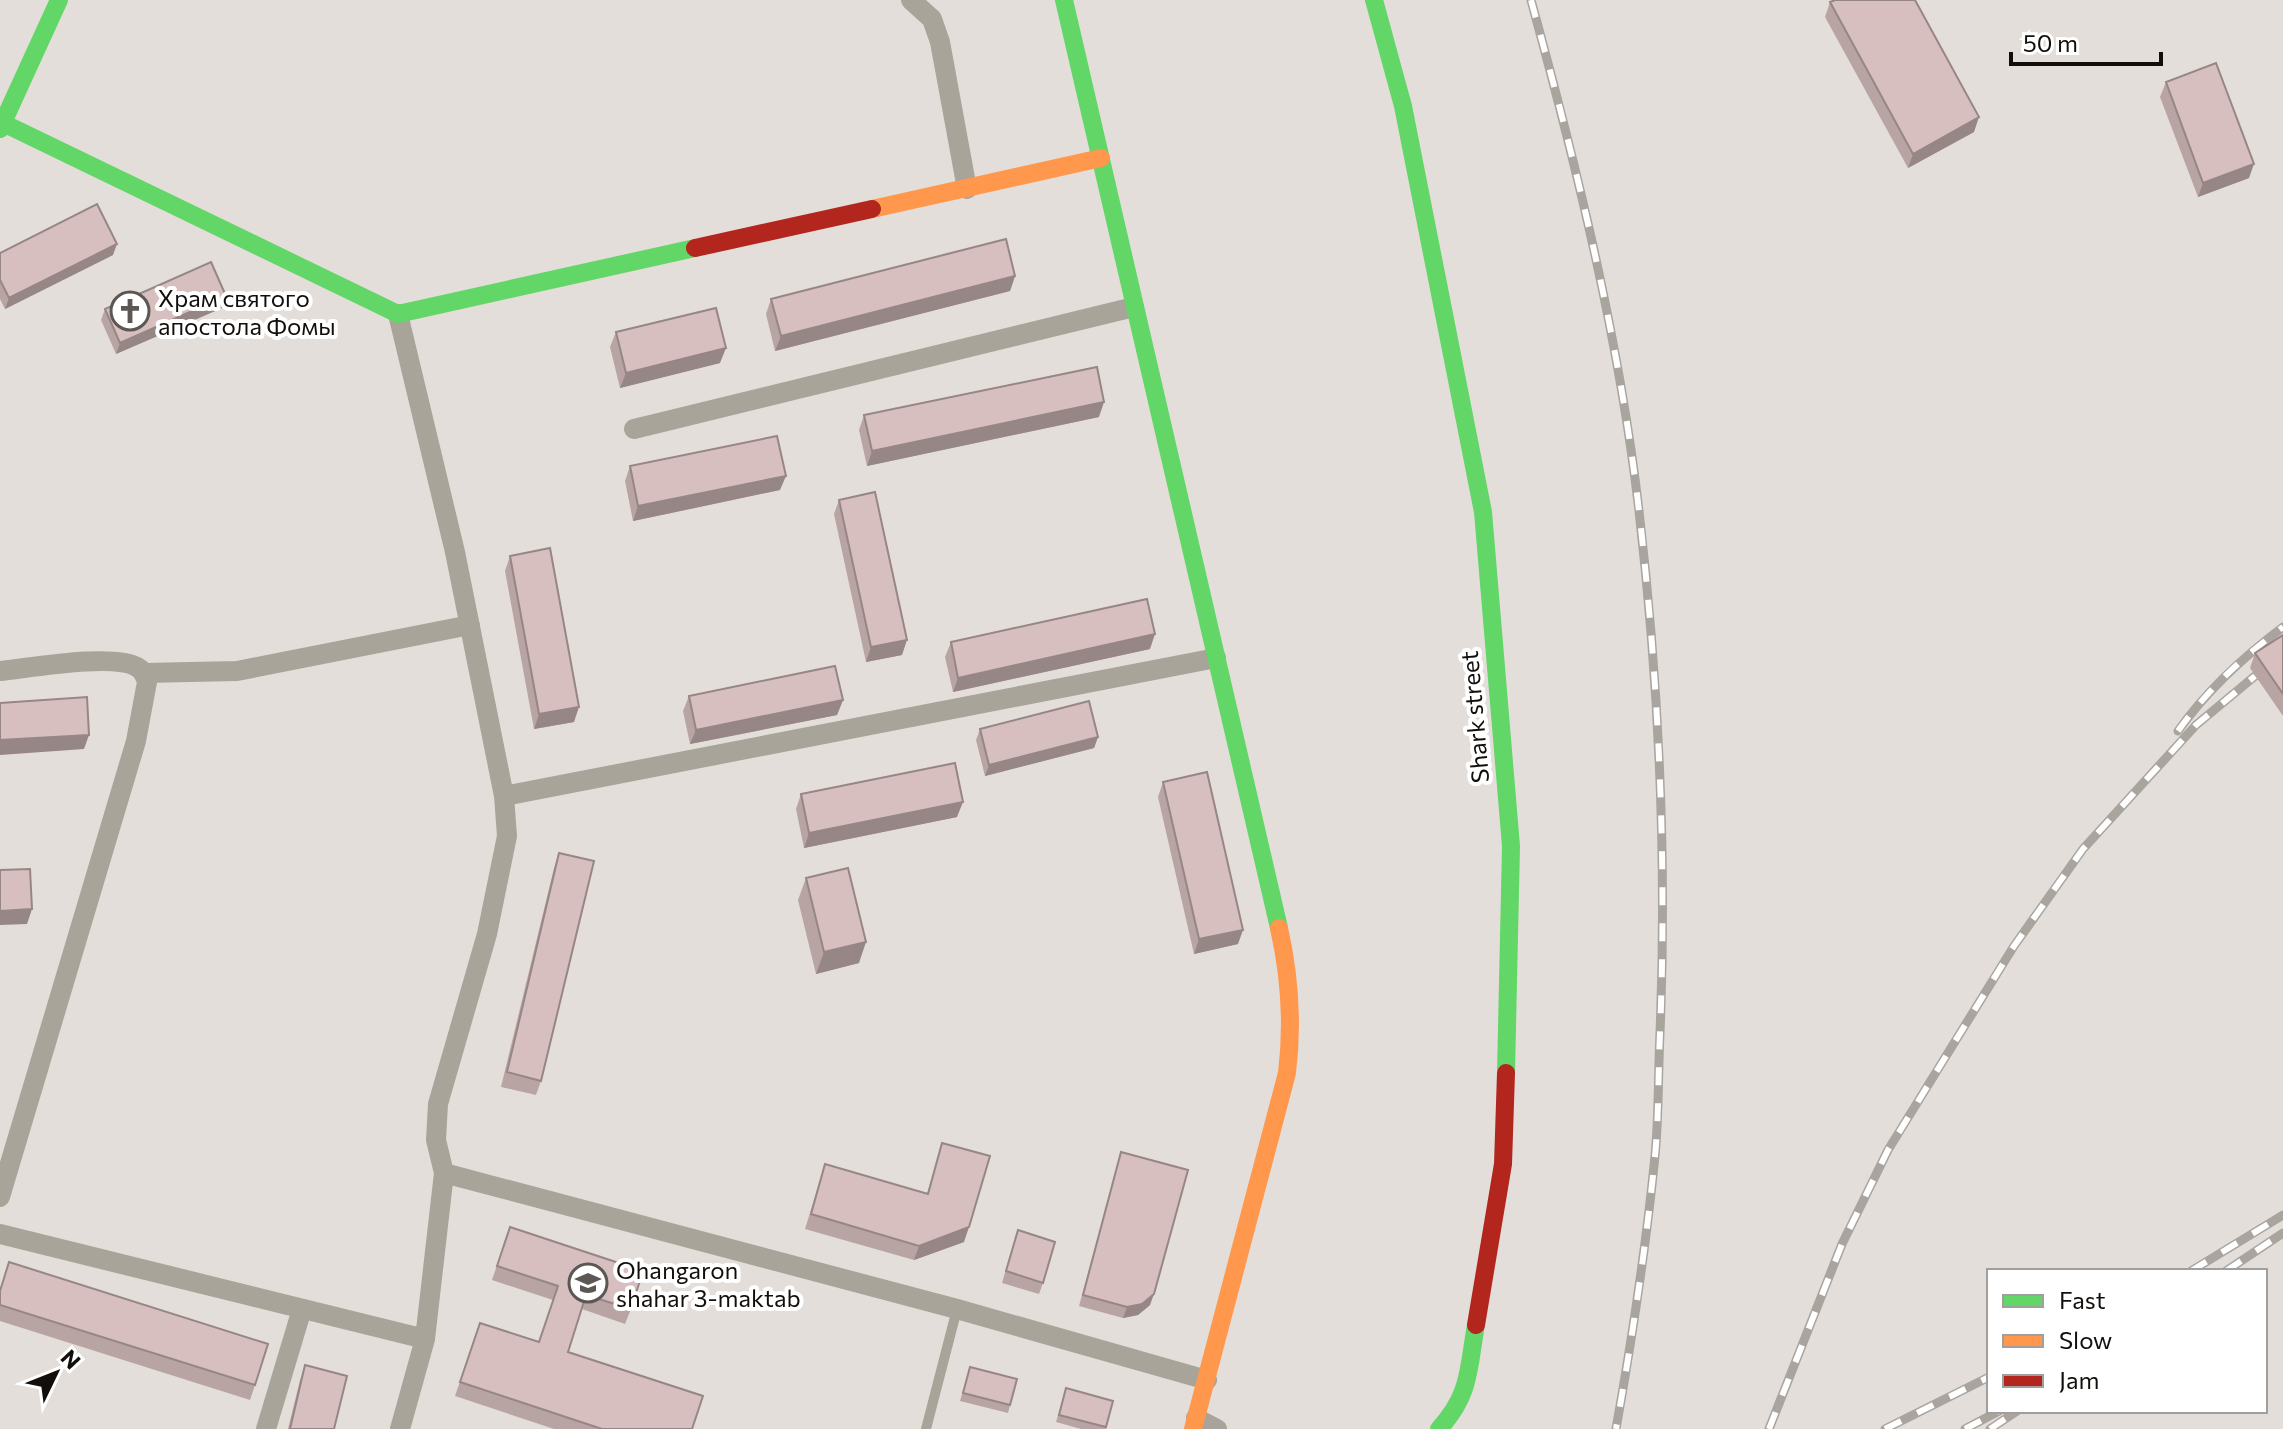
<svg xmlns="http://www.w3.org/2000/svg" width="2283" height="1429" font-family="Commissioner,sans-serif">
  <rect width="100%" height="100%" fill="#e4deda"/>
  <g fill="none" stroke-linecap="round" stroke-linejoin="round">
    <path stroke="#a9a499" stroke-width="10" d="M926,1429L957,1309"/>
    <path stroke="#a9a499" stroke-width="20" d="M911,0L932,19L940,42L967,189
      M398,314L455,552L504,796L507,836L487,934L438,1104L436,1140L444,1173L425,1339L400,1429
      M634,429L1134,307
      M0,671C30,668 113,653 137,667C143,670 145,676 147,682L136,741L0,1197
      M144,673L237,671L470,625
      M504,796L1216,658
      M444,1173L957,1309L1207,1380
      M0,1234L425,1339
      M1196,1418L1217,1429
      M266,1429L302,1309"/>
    <path stroke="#63d668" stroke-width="18" d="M1064,0L1279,928
      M1374,0L1403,106L1483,512L1511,846L1506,1073
      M3,123L398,314L695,248
      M0,129L59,0
      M1439,1429C1471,1394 1468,1369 1476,1325"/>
    <path stroke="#ff974d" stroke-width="18" d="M872,209L1101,158
      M1193,1429L1287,1073C1293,1024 1290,977 1279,928"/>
    <path stroke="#b3261e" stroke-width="18" d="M695,248L872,209
      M1476,1325L1503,1164L1506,1073"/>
    <defs>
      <path id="rail" d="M1531,0C1577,168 1619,338 1639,511C1659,684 1667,859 1660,1033C1658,1074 1659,1115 1655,1156C1646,1247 1632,1339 1616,1429
        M2178,731C2207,690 2243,657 2283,627
        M2191,1271L2283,1215
        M2226,1271L2283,1233
        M1769,1429L1842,1244L1888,1150L2014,946L2083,849L2196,725L2255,676
        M1885,1429L1989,1377
        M1965,1429L1999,1411
        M1990,1429L2017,1411"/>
    </defs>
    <use href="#rail" stroke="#a9a49e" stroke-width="9"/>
    <use href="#rail" stroke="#fff" stroke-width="6" stroke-dasharray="18" stroke-linecap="butt"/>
  </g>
  <path fill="#b8a4a3" d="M1830,2L1974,132L1908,168L1825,17Z
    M2166,82L2249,178L2198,197L2160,97Z
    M0,253L113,255L5,309L0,299Z
    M1015,276L1010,291L775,351L766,314L771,299Z
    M222,308L116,354L101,320L105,309Z
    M616,332L720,363L620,388L610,347Z
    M864,415L1099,417L867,466L859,430Z
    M630,466L780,490L633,521L625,481Z
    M839,500L902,655L866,662L834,514Z
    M510,556L574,722L534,729L505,571Z
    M2283,635V716L2250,668L2255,653Z
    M951,642L1150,649L953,692L945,657Z
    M689,696L843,700L837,715L690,744L683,711Z
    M980,729L1098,737L1094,748L985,776L976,740Z
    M1163,782L1238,944L1194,954L1158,797Z
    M801,794L957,817L804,848L796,809Z
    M559,853L541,1081L536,1095L501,1087L554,868Z
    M806,878L859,963L816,974L798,900Z
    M942,1143L964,1242L914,1260L805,1229L825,1164L927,1194Z
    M1121,1152L1150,1305L1138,1315L1123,1318L1079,1306Z
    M505,1241L631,1309L625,1324L582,1309L568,1352L692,1429H554L455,1396L480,1323L539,1342L553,1300L492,1280Z
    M1014,1242L1043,1283L1039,1294L1002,1283Z
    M9,1262L255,1385L250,1400L0,1321V1289Z
    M305,1365L334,1429H288L300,1380Z
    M970,1367L1010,1405L1008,1413L960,1401Z
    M1066,1388L1113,1401L1106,1429H1081L1056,1422Z"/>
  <path fill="#968685" d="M1979,117L1974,132L1908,168L1913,154Z
    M2254,164L2249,178L2198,197L2203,183Z
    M117,244L113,255L5,309L9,298Z
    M1015,276L1010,291L775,351L781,336Z
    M226,296L222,308L116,354L120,343Z
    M726,348L720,363L620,388L626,373Z
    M1104,402L1099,417L867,466L872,451Z
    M786,476L780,490L633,521L638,506Z
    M1155,634L1150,649L953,692L958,678Z
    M907,640L902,655L866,662L871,647Z
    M843,700L837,715L690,744L696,730Z
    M579,707L574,722L534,729L539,714Z
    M89,735L84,749L0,755V740Z
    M1098,737L1094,748L985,776L989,765Z
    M963,802L957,817L804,848L809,833Z
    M32,909L27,924L0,925V911Z
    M1243,930L1238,944L1194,954L1199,939Z
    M866,942L859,963L816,974L824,952Z
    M969,1227L964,1242L914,1260L919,1246Z
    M1154,1294L1150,1305L1138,1315L1123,1318L1127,1307Z"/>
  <path fill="#d6bfbe" stroke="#968685" stroke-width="2" d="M1835,0H1915L1979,117L1913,154L1830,2Z
    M2216,63L2254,164L2203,183L2166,82Z
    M97,204L117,244L9,298L0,280V253Z
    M1006,239L1015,276L781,336L771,299Z
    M211,262L226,296L120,343L105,309Z
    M716,308L726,348L626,373L616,332Z
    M1097,367L1104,402L872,451L864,415Z
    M777,436L786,476L638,506L630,466Z
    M875,492L907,640L871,647L839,500Z
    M550,548L579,707L539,714L510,556Z
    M1147,599L1155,634L958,678L951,642Z
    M2283,635V694L2255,653Z
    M835,666L843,700L696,730L689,696Z
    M87,697L89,735L0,740V703Z
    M1089,701L1098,737L989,765L980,729Z
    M955,763L963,802L809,833L801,794Z
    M1207,772L1243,930L1199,939L1163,782Z
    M559,853L594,861L541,1081L507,1072Z
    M848,868L866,942L824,952L806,878Z
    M30,869L32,909L0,911V870Z
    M942,1143L990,1156L969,1227L919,1246L811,1214L825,1164L928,1194Z
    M1121,1152L1188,1170L1154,1294L1142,1304L1127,1307L1083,1295Z
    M510,1227L643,1271L631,1309L586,1295L568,1352L703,1396L692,1429H602L460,1382L480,1323L539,1342L558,1286L497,1266Z
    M1018,1230L1055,1242L1043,1283L1006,1271Z
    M9,1262L268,1344L255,1385L0,1305V1291Z
    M305,1365L347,1376L334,1429H290Z
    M970,1367L1017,1379L1010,1405L963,1393Z
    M1066,1388L1113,1401L1106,1427L1059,1415Z"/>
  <defs>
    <symbol id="church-ring" viewBox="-11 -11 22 22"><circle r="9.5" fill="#fff" stroke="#5b5753" stroke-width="1.5"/><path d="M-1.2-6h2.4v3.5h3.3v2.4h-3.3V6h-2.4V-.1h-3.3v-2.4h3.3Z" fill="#5b5753"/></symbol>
    <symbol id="school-ring" viewBox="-11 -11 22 22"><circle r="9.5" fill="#fff" stroke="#5b5753" stroke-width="1.5"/><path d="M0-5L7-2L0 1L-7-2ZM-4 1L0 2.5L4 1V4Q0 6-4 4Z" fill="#5b5753"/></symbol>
  </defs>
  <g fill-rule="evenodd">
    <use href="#church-ring" x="108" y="289" width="44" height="44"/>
    <use href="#school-ring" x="566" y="1261" width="44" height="44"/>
  </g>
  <g text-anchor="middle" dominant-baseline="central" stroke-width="8" stroke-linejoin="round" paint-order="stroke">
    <g font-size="24" fill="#110e0b" stroke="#fff" text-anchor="start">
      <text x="158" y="297">Храм святого<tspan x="158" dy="28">апостола Фомы</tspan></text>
      <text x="616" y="1269">Ohangaron<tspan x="616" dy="28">shahar 3-maktab</tspan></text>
    </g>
    <g font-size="24" fill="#110e0b" stroke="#fff">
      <text transform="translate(1474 717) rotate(-95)">Shark street</text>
    </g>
  </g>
  <rect x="1987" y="1269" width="280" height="144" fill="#ffffff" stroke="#a09f9d" stroke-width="2"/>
  <rect x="2003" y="1295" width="40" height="12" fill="#63d668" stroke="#a09f9d" stroke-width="2"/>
  <text x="2059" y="1309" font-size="24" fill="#110e0b">Fast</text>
  <rect x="2003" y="1335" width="40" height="12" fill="#ff974d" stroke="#a09f9d" stroke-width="2"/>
  <text x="2059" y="1349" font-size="24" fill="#110e0b">Slow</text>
  <rect x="2003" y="1375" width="40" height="12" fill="#b3261e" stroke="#a09f9d" stroke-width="2"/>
  <text x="2059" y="1389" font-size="24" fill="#110e0b">Jam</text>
  <g transform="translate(56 1373) rotate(47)" stroke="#ffffff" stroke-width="6" paint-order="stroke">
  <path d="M0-6L14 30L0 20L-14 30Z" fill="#110e0b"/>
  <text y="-12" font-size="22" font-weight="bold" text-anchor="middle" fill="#110e0b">N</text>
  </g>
  <path d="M2011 52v12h150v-12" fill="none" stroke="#110e0b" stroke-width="4"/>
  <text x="2023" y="52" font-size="24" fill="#110e0b" stroke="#ffffff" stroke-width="6" paint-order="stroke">50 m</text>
</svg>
